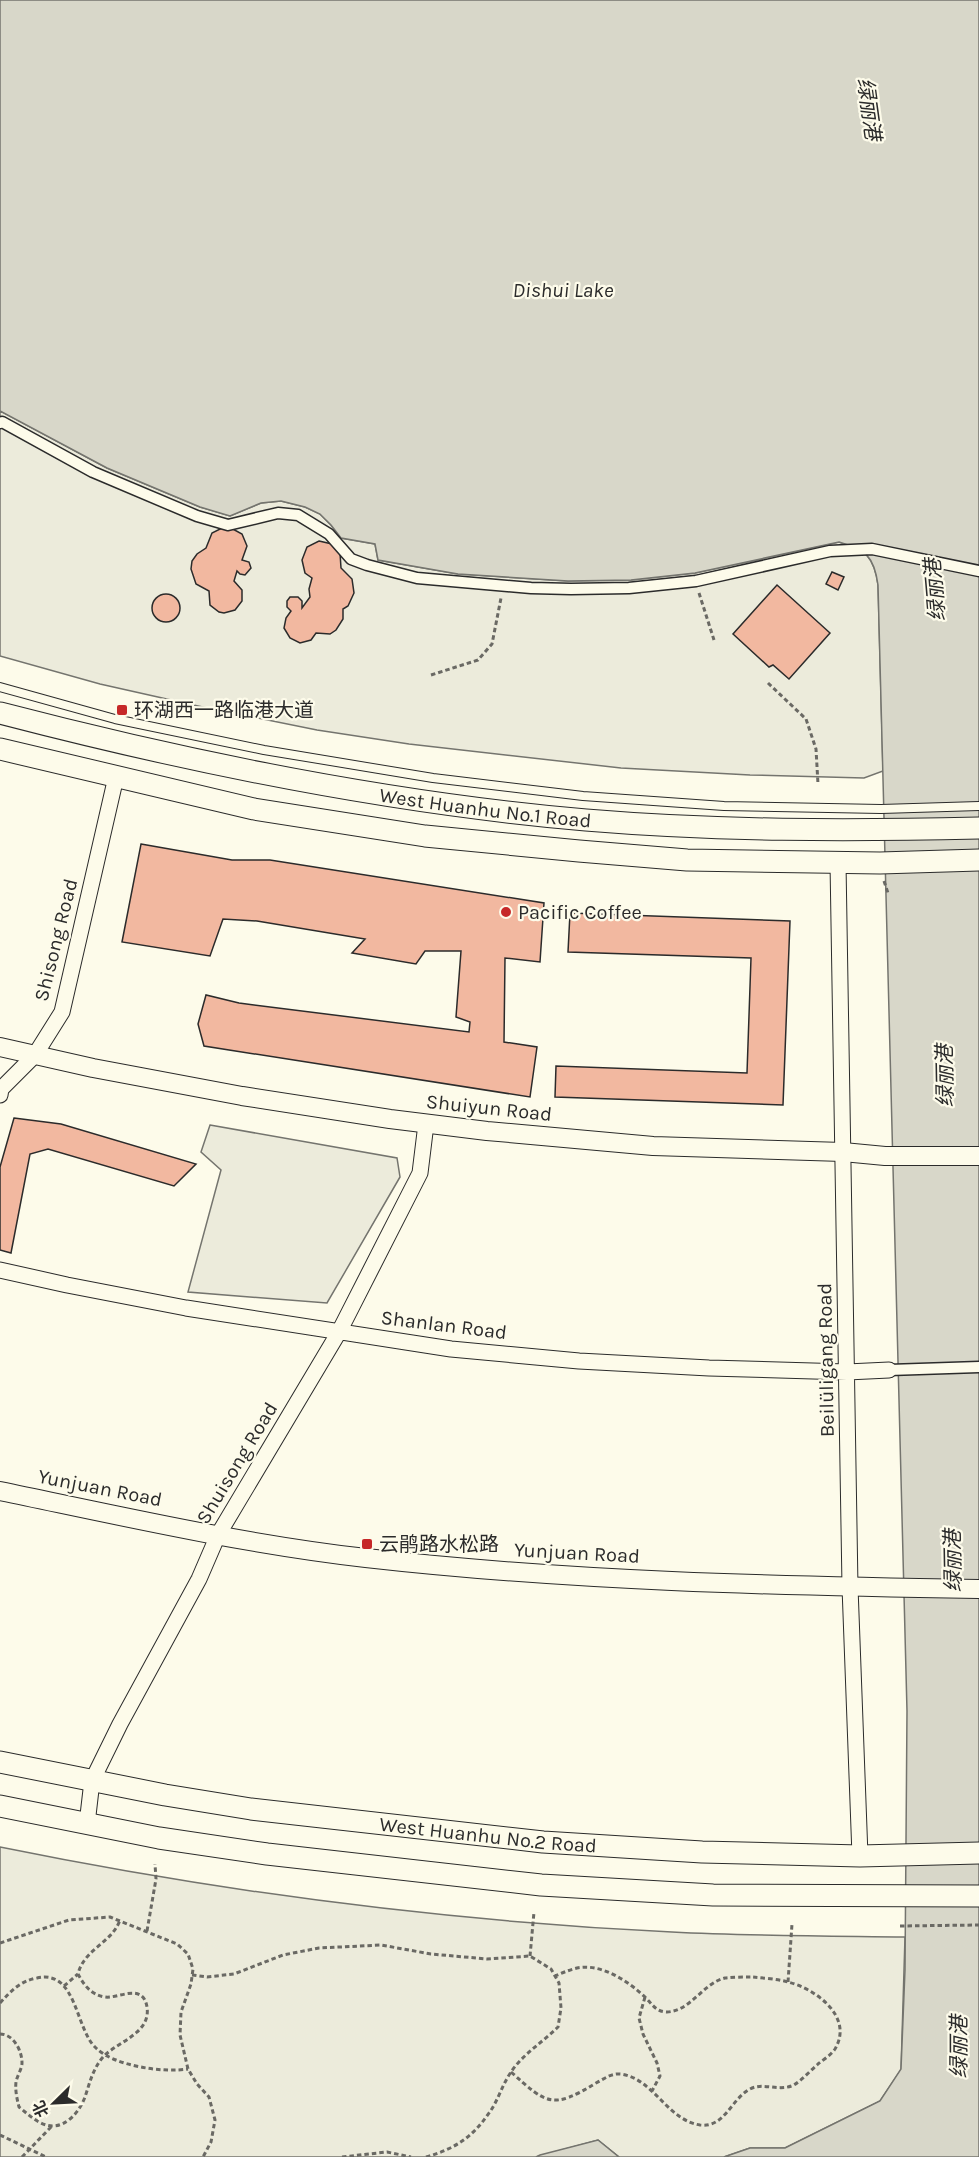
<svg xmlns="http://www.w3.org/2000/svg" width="979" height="2157" font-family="Karla,'Noto Sans SC',sans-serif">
  <rect width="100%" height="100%" fill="#fdfbea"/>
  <path fill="#ecebdb" stroke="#74746e" stroke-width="1.5" d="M0,411L107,468L200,507L230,516L261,503L281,501L305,507L320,514L331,525L341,538L375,544L378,560L458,574L568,581L631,580L695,573L839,542C866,550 874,556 878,585L883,771L864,778L750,775L621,768L409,744L317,730L198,706L100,684L0,656Z
    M210,1125L397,1158L400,1177L327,1303L188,1292L221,1170L201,1152Z
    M0,1847C221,1892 446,1921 672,1932C749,1936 827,1936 905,1937L901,2070L880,2101L785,2148H750L724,2157H619L598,2140L536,2157H0Z"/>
  <path fill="#d8d7c9" stroke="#74746e" stroke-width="1.5" d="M0,0H979V2157H724L750,2148H785L880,2101L901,2069L905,1970L907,1711L878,585C874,556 866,550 839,542L695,573L631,580L568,581L458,574L378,560L375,544L341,538L331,525L320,514L305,507L281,501L261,503L230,516L200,507L107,468L0,411Z
    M598,2140L619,2157H536L540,2155Z"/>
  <path fill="#f2b8a0" stroke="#2b2b2b" stroke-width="1.5" d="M224,527L231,528L242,534L247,546L242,560L249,562L251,568L245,575L240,574L237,571L234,581L242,590V601L235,610L224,613L219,612L210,605L209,591L196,584L191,569L192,561L197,554L206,548L212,533Z
    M319,541L332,544L340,553L341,568L352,579L354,593L348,606L343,609V619L336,630L330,634L316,633L311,640L300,643L290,638L284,628L286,618L291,611L287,607V601L290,597H298L302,601V608L310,597L309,589L312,578L305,573L302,560L307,547Z
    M832,572L844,577L838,590L826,584Z
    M777,585L830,633L789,679L773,665L769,667L733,634Z
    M152 608a14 14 0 1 1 28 0a14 14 0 1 1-28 0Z
    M141,844L232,860H270L544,903L540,962L505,958L504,1042L537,1047L530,1097L204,1046L198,1024L206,995L239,1003L469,1032L470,1022L456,1017L461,951H425L416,964L352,953L365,939L257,921L223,919L210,956L122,942Z
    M570,913L790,921L783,1105L555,1097L556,1066L747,1073L751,958L568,952Z
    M14,1118L61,1124L196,1164L174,1186L48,1149L30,1154L11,1253L0,1250V1167Z"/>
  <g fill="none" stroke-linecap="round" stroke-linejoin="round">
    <defs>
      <path id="service" d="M0,687L115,719L264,750L433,778L583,796L724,806L881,809L979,806"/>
      <path id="pedestrian" d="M0,423L2,422L93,472L197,516L228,525L278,513L298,515L329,534L351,559L367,565L417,578L531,588L571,589L629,588L696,581L830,551L872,549L979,571
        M889,1370L979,1367"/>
      <path id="minor" d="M838,863L850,1587L860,1856
        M0,1095L1,1089L35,1055L62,1012L116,777
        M0,1270L67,1285L186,1308L451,1349L579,1361L709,1368L847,1372L889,1370
        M87,1824L92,1781L120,1724L199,1579L218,1535L339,1332L420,1173L426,1124"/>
      <path id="tertiary" d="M0,1047L93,1068L242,1096L390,1119L487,1131L653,1146L843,1152L885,1156H979
        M0,1491C121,1516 243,1544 366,1558C569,1581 774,1586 979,1589"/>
      <g id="secondary">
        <path id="s1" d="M0,713C192,763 388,803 586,820C717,831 848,831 979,828"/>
        <path d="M0,749L254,809L425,836L579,851L687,860L880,863L979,860"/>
        <path id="s2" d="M0,1762L165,1795L251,1809L543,1842L702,1852L860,1856L979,1853"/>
        <path d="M0,1806L159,1838L267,1854L541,1885L713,1895L979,1896"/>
      </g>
    </defs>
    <use href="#service" stroke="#2b2b2b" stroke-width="10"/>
    <use href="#pedestrian" stroke="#2b2b2b" stroke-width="13"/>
    <use href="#minor" stroke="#2b2b2b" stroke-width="17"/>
    <use href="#tertiary" stroke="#2b2b2b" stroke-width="20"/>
    <use href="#secondary" stroke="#2b2b2b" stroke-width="23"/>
    <path stroke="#6a6964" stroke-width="3" stroke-dasharray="4.5 3" stroke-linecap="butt" d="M699,593L714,640
      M431,675L478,660L492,644L501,598
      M768,683L806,719L816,749L818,784
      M884,881L888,893
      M900,1926L979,1925
      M147,1931L156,1879L155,1864
      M0,1943L69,1920L110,1917L177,1944L188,1954L193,1969L191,1984L181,2012L180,2035L188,2069L197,2084L209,2097L215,2120L211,2142L203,2157
      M530,1956L534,1912
      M192,1975L207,1977L234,1974L283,1955L319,1948L381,1945L431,1954L487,1959L530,1956L551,1969L559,1983L561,2008L558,2027C543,2042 523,2054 511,2072C502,2085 498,2101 489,2113C472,2138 454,2149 426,2157
      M788,1982L792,1924
      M64,1986L78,1974
      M645,1997L639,2018L643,2034L657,2063L660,2076L652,2091
      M0,2003C11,1991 20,1981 37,1978C77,1969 75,2029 96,2048C114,2066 163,2073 188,2069
      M0,2034C13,2034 22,2050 22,2063C22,2069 17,2076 16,2082C15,2090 17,2099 19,2107C35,2120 50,2135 70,2119C77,2113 82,2105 85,2097C90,2082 93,2068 104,2056C119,2041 151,2033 147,2007C143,1982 118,1999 105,1997C91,1995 84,1985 78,1974C84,1949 112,1943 120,1920
      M511,2072C547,2104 552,2110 596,2083C604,2079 611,2073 621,2074C654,2079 667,2120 700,2125C725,2128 731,2099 750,2089C763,2082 779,2092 794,2085C802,2080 810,2071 818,2064C823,2060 831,2055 835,2049C854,2017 816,1989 788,1982C777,1979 763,1978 752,1977C744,1977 733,1977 725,1978C703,1983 691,2011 667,2012C656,2012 652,2004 645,1997C628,1981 601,1963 577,1968C569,1970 562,1973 555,1976
      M0,2135L46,2157
      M22,2157L51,2127
      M342,2157L387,2152L411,2157"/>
    <use href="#service" stroke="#fdfbea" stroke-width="8"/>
    <use href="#pedestrian" stroke="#fdfbea" stroke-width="10"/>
    <use href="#minor" stroke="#fdfbea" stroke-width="15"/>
    <use href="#tertiary" stroke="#fdfbea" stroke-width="18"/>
    <use href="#secondary" stroke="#fdfbea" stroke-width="21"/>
  </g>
  <g fill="#c62828" stroke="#fdfbea" stroke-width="2">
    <rect x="116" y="704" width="12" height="12" rx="3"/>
    <circle cx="506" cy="912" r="6"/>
    <rect x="361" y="1538" width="12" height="12" rx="3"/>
  </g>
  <g text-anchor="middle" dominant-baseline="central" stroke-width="4.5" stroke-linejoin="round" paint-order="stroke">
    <g font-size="20" fill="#2b2b2b" stroke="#fdfbea" text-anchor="start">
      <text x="134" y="710">环湖西一路临港大道</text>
      <text x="518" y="912">Pacific Coffee</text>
      <text x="379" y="1544">云鹃路水松路</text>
    </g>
    <g font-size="20" fill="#2b2b2b" stroke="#fdfbea">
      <text stroke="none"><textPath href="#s1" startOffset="495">West Huanhu No.1 Road</textPath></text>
      <text transform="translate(56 940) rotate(-76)">Shisong Road</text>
      <text transform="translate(489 1108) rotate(6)">Shuiyun Road</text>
      <text transform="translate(444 1325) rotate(7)">Shanlan Road</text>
      <text transform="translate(826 1360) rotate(-91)">Beilüligang Road</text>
      <text transform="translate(237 1463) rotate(-59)">Shuisong Road</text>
      <text transform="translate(100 1488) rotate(11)">Yunjuan Road</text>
      <text transform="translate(577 1553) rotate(3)">Yunjuan Road</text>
      <text stroke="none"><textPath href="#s2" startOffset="494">West Huanhu No.2 Road</textPath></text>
    </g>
    <g font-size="21" font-style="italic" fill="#2b2b2b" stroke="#fdfbea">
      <text transform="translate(869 109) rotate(82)">绿丽港</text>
      <text x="563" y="290">Dishui Lake</text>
      <text transform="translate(935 590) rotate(-95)">绿丽港</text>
      <text transform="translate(945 1076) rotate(-91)">绿丽港</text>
      <text transform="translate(953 1561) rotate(-91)">绿丽港</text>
      <text transform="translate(959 2047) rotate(-90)">绿丽港</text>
    </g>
  </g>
  <g transform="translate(54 2103) rotate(246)" stroke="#fdfbea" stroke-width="4.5" paint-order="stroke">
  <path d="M0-4.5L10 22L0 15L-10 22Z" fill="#2b2b2b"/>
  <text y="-9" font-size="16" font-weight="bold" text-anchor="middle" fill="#2b2b2b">北</text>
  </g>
</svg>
